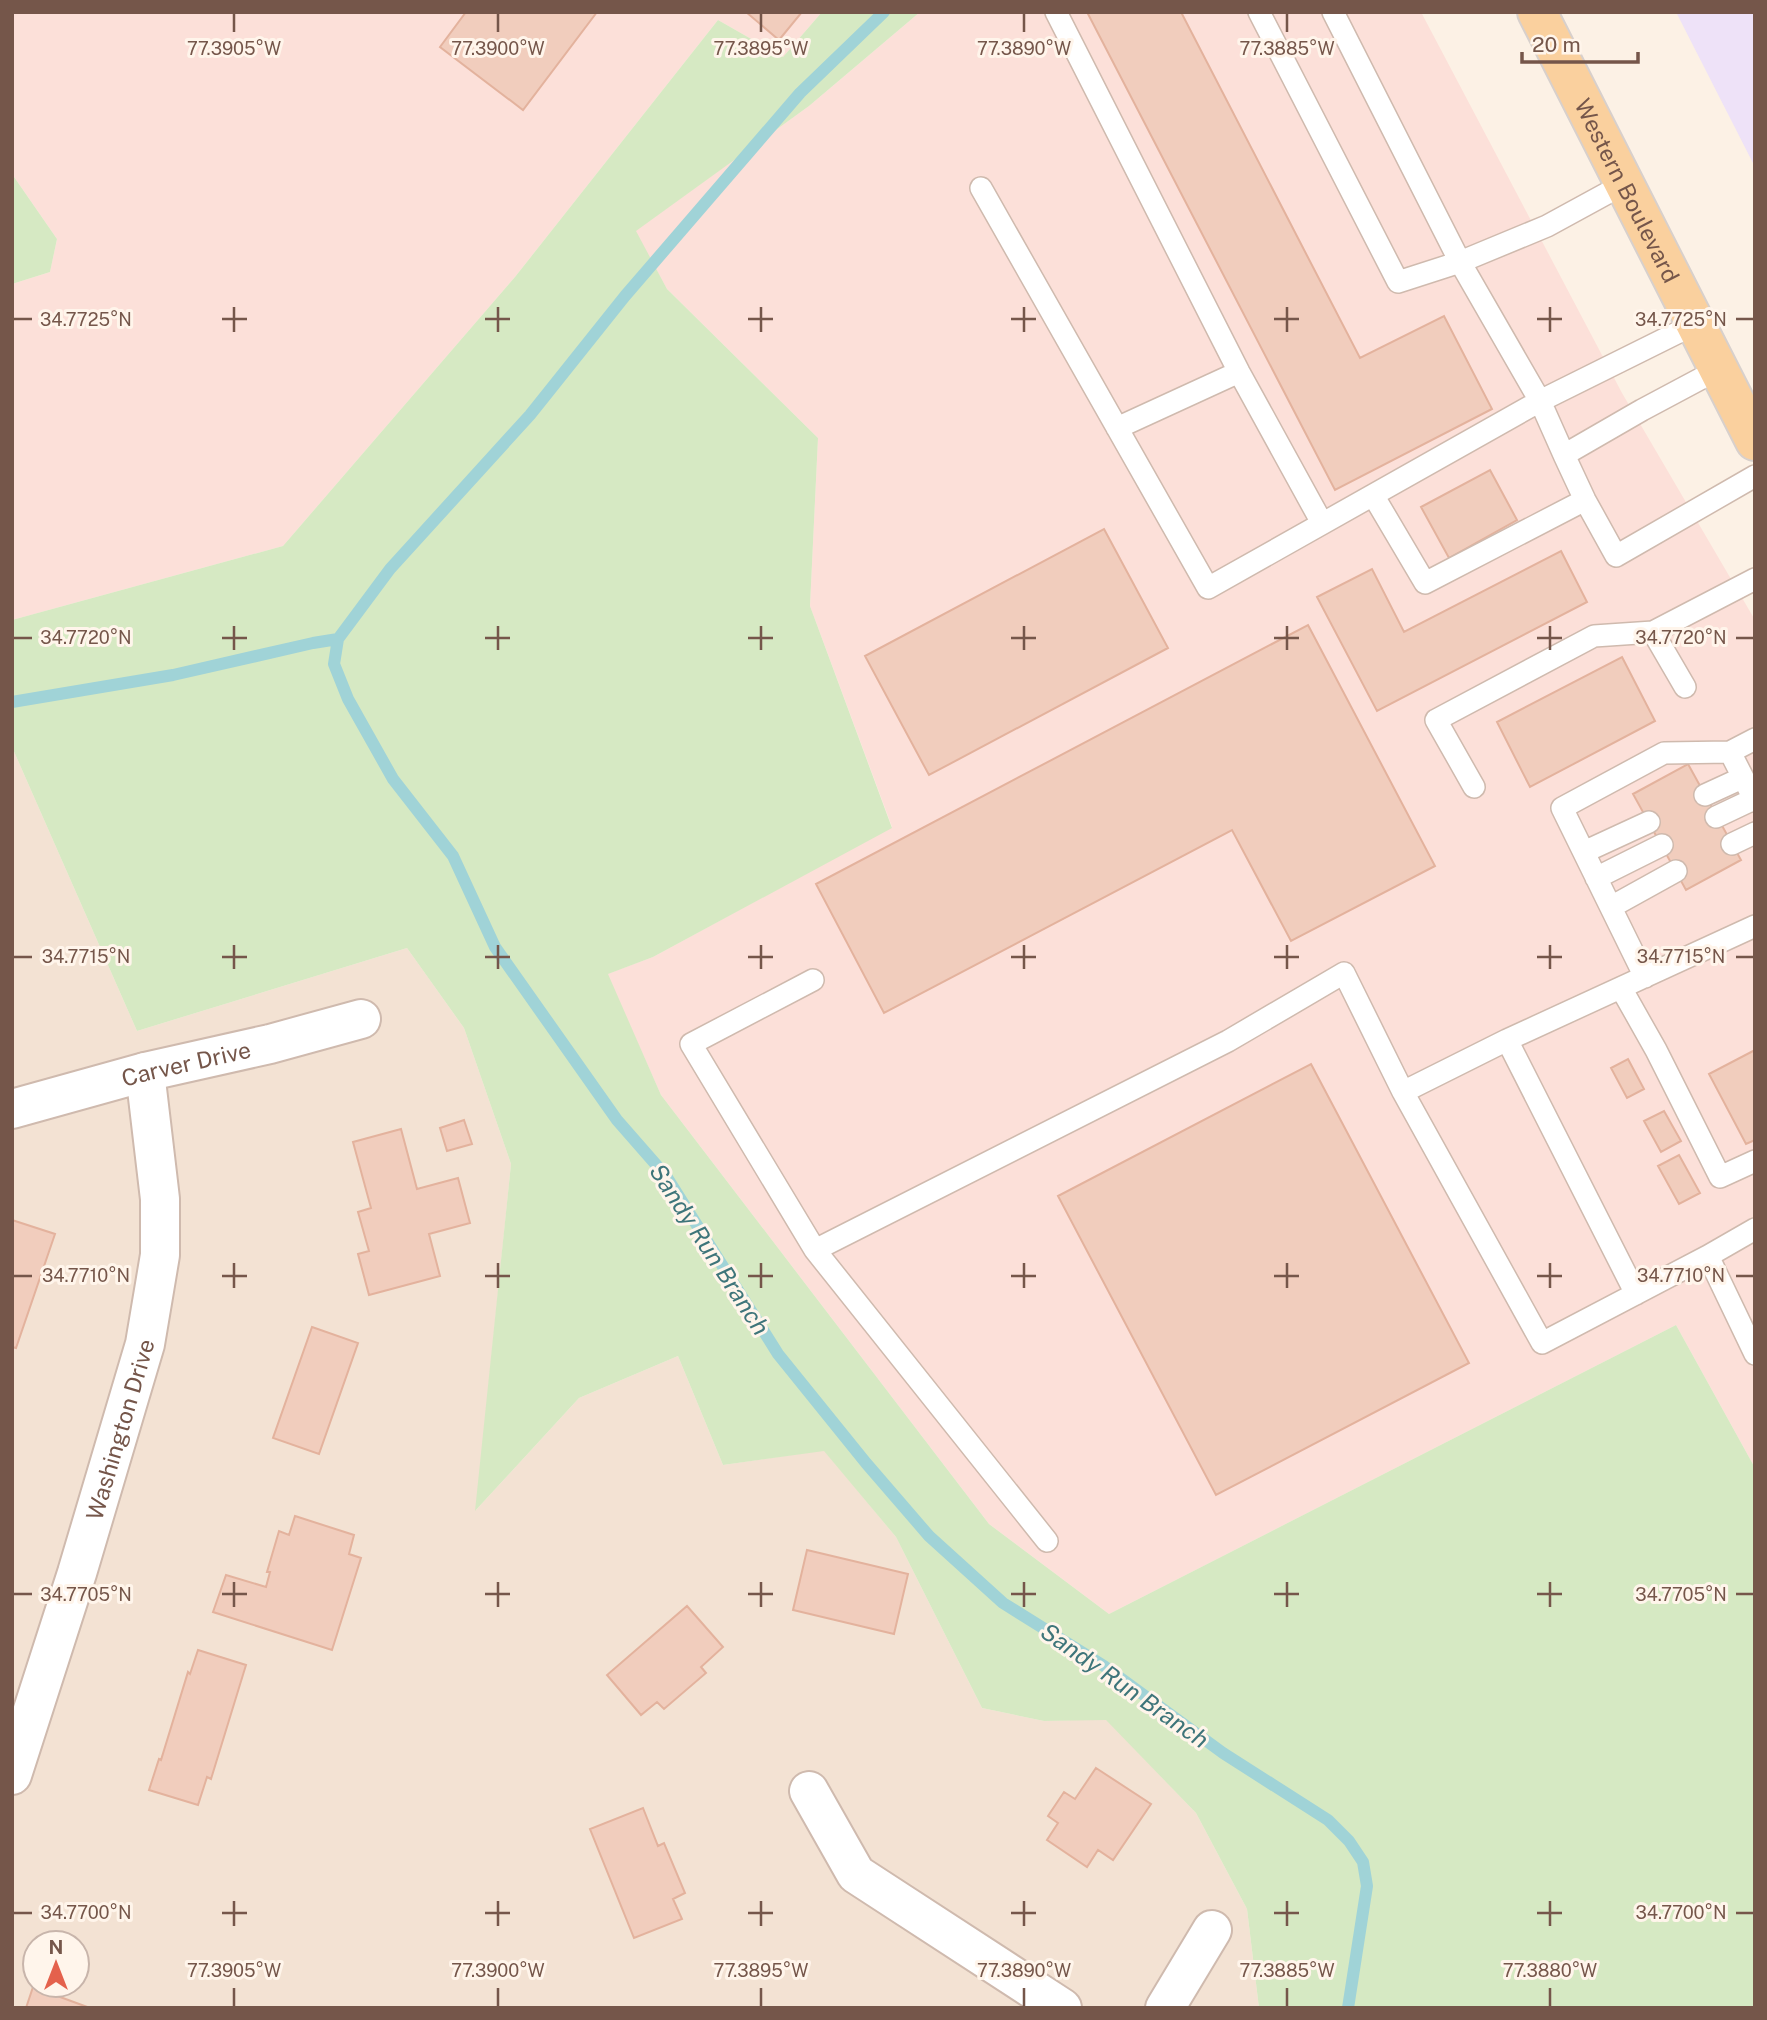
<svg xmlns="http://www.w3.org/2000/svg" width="1767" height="2020" font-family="'Public Sans',sans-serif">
  <rect width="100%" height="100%" fill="#fcf1e5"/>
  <path fill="#f3e2d3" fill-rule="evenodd" d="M12,747L137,1031L407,948L464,1028L511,1164L476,1510L579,1398L678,1356L723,1465L824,1450L896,1537L982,1708L1044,1721L1106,1719L1196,1813L1247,1909L1259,2008H12ZM35,1943H77V1985H35Z"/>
  <path fill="#fce0d9" d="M12,12H822L783,57L718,20L515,277L283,546L12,620V284L50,272L57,239L12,174Z
    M920,12H1421L1622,393L1755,620V1468L1676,1325L1109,1614L989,1524L661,1095L607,974L653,957L892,827L810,606L818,438L667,289L635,231L809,106Z"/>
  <path fill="#eee2f8" d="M1676,12H1755V167Z"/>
  <path fill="#d6e9c3" d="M822,12H920L809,106L636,231L667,289L818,438L810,606L892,828L653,957L608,974L661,1095L989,1524L1109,1614L1676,1325L1755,1468V2008H1259L1247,1909L1196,1813L1106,1720L1044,1721L982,1708L896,1537L824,1451L723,1465L678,1356L579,1398L475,1511L511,1164L464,1028L407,948L137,1031L12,747V620L283,546L515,277L718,20L783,57Z
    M12,174L57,239L50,272L12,284Z"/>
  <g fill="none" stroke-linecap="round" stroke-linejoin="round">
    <path stroke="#a0d3d7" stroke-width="12" d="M884,12L800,93L625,296L530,415L390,569L338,639L334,664L348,699L393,779L453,856L495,947L617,1120L666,1176L778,1354L866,1463L929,1536L1003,1603L1104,1666L1223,1753L1328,1820L1349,1841L1363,1862L1367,1886L1348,2008
      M12,702L173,675L313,643L338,639"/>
  </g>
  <path fill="#f1cdbd" stroke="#e3b29d" stroke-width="2" d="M466,12H597L523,110L440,47Z
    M746,12H802L779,40Z
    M1087,12H1181L1360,358L1444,316L1492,409L1335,490Z
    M1490,470L1517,520L1449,558L1421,507Z
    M1104,529L1168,648L929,775L865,656Z
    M1561,551L1587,602L1377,711L1317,597L1372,569L1404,632Z
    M1308,625L1435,866L1291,941L1232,830L884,1013L816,884Z
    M1622,657L1655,721L1530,787L1497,722Z
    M1688,764L1741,860L1686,890L1633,794Z
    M1755,1050V1140L1746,1144L1709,1074Z
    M1628,1059L1644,1089L1627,1098L1611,1068Z
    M1311,1064L1469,1363L1216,1495L1058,1196Z
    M1664,1111L1681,1141L1661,1152L1644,1121Z
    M464,1120L472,1144L447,1151L440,1128Z
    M401,1129L417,1189L458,1178L470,1223L429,1234L440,1276L369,1295L358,1254L369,1251L358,1212L371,1208L353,1142Z
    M1679,1155L1700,1193L1679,1204L1658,1166Z
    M12,1220L55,1234L16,1348L12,1347Z
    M312,1327L358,1343L319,1454L273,1438Z
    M295,1516L354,1535L349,1554L361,1558L332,1650L213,1612L226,1575L266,1587L270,1572H267L279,1531L289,1535Z
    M807,1550L908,1574L894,1634L793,1610Z
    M687,1606L723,1647L701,1667L706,1673L664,1709L657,1702L641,1715L607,1675Z
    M198,1650L246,1665L211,1779L207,1777L198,1805L149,1790L159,1759L161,1760L188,1672L190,1674Z
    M1096,1768L1151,1804L1113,1860L1098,1850L1087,1867L1047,1840L1058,1823L1048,1816L1064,1792L1075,1799Z
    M643,1808L658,1846L664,1843L685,1893L673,1899L682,1919L634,1938L590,1829Z
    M33,1987L90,2008H26Z"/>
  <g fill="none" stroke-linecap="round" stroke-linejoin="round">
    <defs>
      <path id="lane" d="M1056,12L1239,372L1322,523
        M1259,12L1398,282L1460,262L1547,226L1624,184
        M981,188L1208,588L1540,401L1460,262L1333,12
        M1717,370L1642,410L1564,455L1585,500L1616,556L1755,476
        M1117,428L1239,372
        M1564,455L1540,401L1695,324
        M1373,495L1425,583L1585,500
        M1653,632L1685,687
        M1730,752L1755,801
        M1474,787L1436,720L1594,636L1653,632L1755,579
        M1705,795L1742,778
        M1716,817L1754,799
        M1732,844L1755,833
        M1584,852L1649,822
        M1596,878L1662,845
        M1611,907L1676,871
        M1645,977L1562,808L1664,753L1730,752L1755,739
        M813,980L691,1044L815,1250
        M1621,988L1656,1050L1720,1177L1755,1161
        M1507,1040L1636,1294
        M1403,1092L1542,1343L1708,1256
        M1755,1229L1708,1256L1755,1354
        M1047,1541L815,1250L1228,1041L1344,973L1403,1092L1507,1040L1755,926"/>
      <g id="street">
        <path id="s1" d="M12,1109L145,1072L270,1044L361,1019"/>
        <path id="s2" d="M12,1775L77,1573L145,1344L160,1255V1199L145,1072"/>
        <path d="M809,1791L856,1874L1062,2008"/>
        <path d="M1165,2008L1212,1930"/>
      </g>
      <g id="primary">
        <path id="s3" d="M1537,12L1755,441"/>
      </g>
    </defs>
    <use href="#lane" stroke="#cfbaae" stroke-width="24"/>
    <use href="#street" stroke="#cfbaae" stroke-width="42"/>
    <use href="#primary" stroke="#d8d0cc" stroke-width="42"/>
    <use href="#lane" stroke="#fff" stroke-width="21"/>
    <use href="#street" stroke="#fff" stroke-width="38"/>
    <use href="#primary" stroke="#fad09e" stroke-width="38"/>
  </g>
  <path fill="none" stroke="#75564a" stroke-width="2.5" d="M234,14V32M498,14V32M761,14V32M1024,14V32M1287,14V32M234,307V332M498,307V332M761,307V332M1024,307V332M1287,307V332M1550,307V332M14,319H32M222,319H247M485,319H510M748,319H773M1011,319H1036M1274,319H1299M1537,319H1562M1736,319H1753M234,626V650M498,626V650M761,626V650M1024,626V650M1287,626V650M1550,626V650M14,638H32M222,638H247M485,638H510M748,638H773M1011,638H1036M1274,638H1299M1537,638H1562M1736,638H1753M234,945V969M498,945V969M761,945V969M1024,945V969M1287,945V969M1550,945V969M14,957H32M222,957H247M485,957H510M748,957H773M1011,957H1036M1274,957H1299M1537,957H1562M1736,957H1753M234,1263V1288M498,1263V1288M761,1263V1288M1024,1263V1288M1287,1263V1288M1550,1263V1288M14,1276H32M222,1276H247M485,1276H510M748,1276H773M1011,1276H1036M1274,1276H1299M1537,1276H1562M1736,1276H1753M234,1582V1607M498,1582V1607M761,1582V1607M1024,1582V1607M1287,1582V1607M1550,1582V1607M14,1594H32M222,1594H247M485,1594H510M748,1594H773M1011,1594H1036M1274,1594H1299M1537,1594H1562M1736,1594H1753M234,1901V1926M498,1901V1926M761,1901V1926M1024,1901V1926M1287,1901V1926M1550,1901V1926M14,1913H32M222,1913H247M485,1913H510M748,1913H773M1011,1913H1036M1274,1913H1299M1537,1913H1562M1736,1913H1753M234,1988V2006M498,1988V2006M761,1988V2006M1024,1988V2006M1287,1988V2006M1550,1988V2006"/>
  <g text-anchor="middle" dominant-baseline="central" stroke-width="6" stroke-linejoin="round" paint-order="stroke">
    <g font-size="23" fill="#75564a" stroke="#fff5eb">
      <text stroke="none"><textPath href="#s3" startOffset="200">Western Boulevard</textPath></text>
      <text stroke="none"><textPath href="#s1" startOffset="180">Carver Drive</textPath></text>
      <text stroke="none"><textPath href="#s2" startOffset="362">Washington Drive</textPath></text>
    </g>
    <g font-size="24" font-style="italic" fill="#3e757a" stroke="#fff5eb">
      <text transform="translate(710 1249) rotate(57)">Sandy Run Branch</text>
      <text transform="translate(1125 1685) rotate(35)">Sandy Run Branch</text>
    </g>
  </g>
  <g font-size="18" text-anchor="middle" fill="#75564a" stroke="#fff5eb" stroke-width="6" stroke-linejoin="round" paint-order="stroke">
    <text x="234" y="55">77.3905°W</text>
    <text x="498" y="55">77.3900°W</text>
    <text x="761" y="55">77.3895°W</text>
    <text x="1024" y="55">77.3890°W</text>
    <text x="1287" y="55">77.3885°W</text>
    <text x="86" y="326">34.7725°N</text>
    <text x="1681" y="326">34.7725°N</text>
    <text x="86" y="644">34.7720°N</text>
    <text x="1681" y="644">34.7720°N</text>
    <text x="86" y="963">34.7715°N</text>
    <text x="1681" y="963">34.7715°N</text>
    <text x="86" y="1282">34.7710°N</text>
    <text x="1681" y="1282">34.7710°N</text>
    <text x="86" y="1601">34.7705°N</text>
    <text x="1681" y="1601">34.7705°N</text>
    <text x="86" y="1919">34.7700°N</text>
    <text x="1681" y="1919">34.7700°N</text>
    <text x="234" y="1977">77.3905°W</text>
    <text x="498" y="1977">77.3900°W</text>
    <text x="761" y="1977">77.3895°W</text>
    <text x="1024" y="1977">77.3890°W</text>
    <text x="1287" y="1977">77.3885°W</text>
    <text x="1550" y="1977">77.3880°W</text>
  </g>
  <rect width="1767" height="2020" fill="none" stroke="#75564a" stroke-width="28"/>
  <g transform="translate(56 1964)"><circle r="33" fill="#fff5eb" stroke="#c8b5ab" stroke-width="2"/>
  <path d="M0-5L12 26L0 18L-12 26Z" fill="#e4614c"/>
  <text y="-10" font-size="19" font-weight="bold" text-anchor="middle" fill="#75564a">N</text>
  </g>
  <path d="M1522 52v10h116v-10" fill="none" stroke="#75564a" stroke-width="3.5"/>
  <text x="1532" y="52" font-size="21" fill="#75564a" stroke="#fff5eb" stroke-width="5" paint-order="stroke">20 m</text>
</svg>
